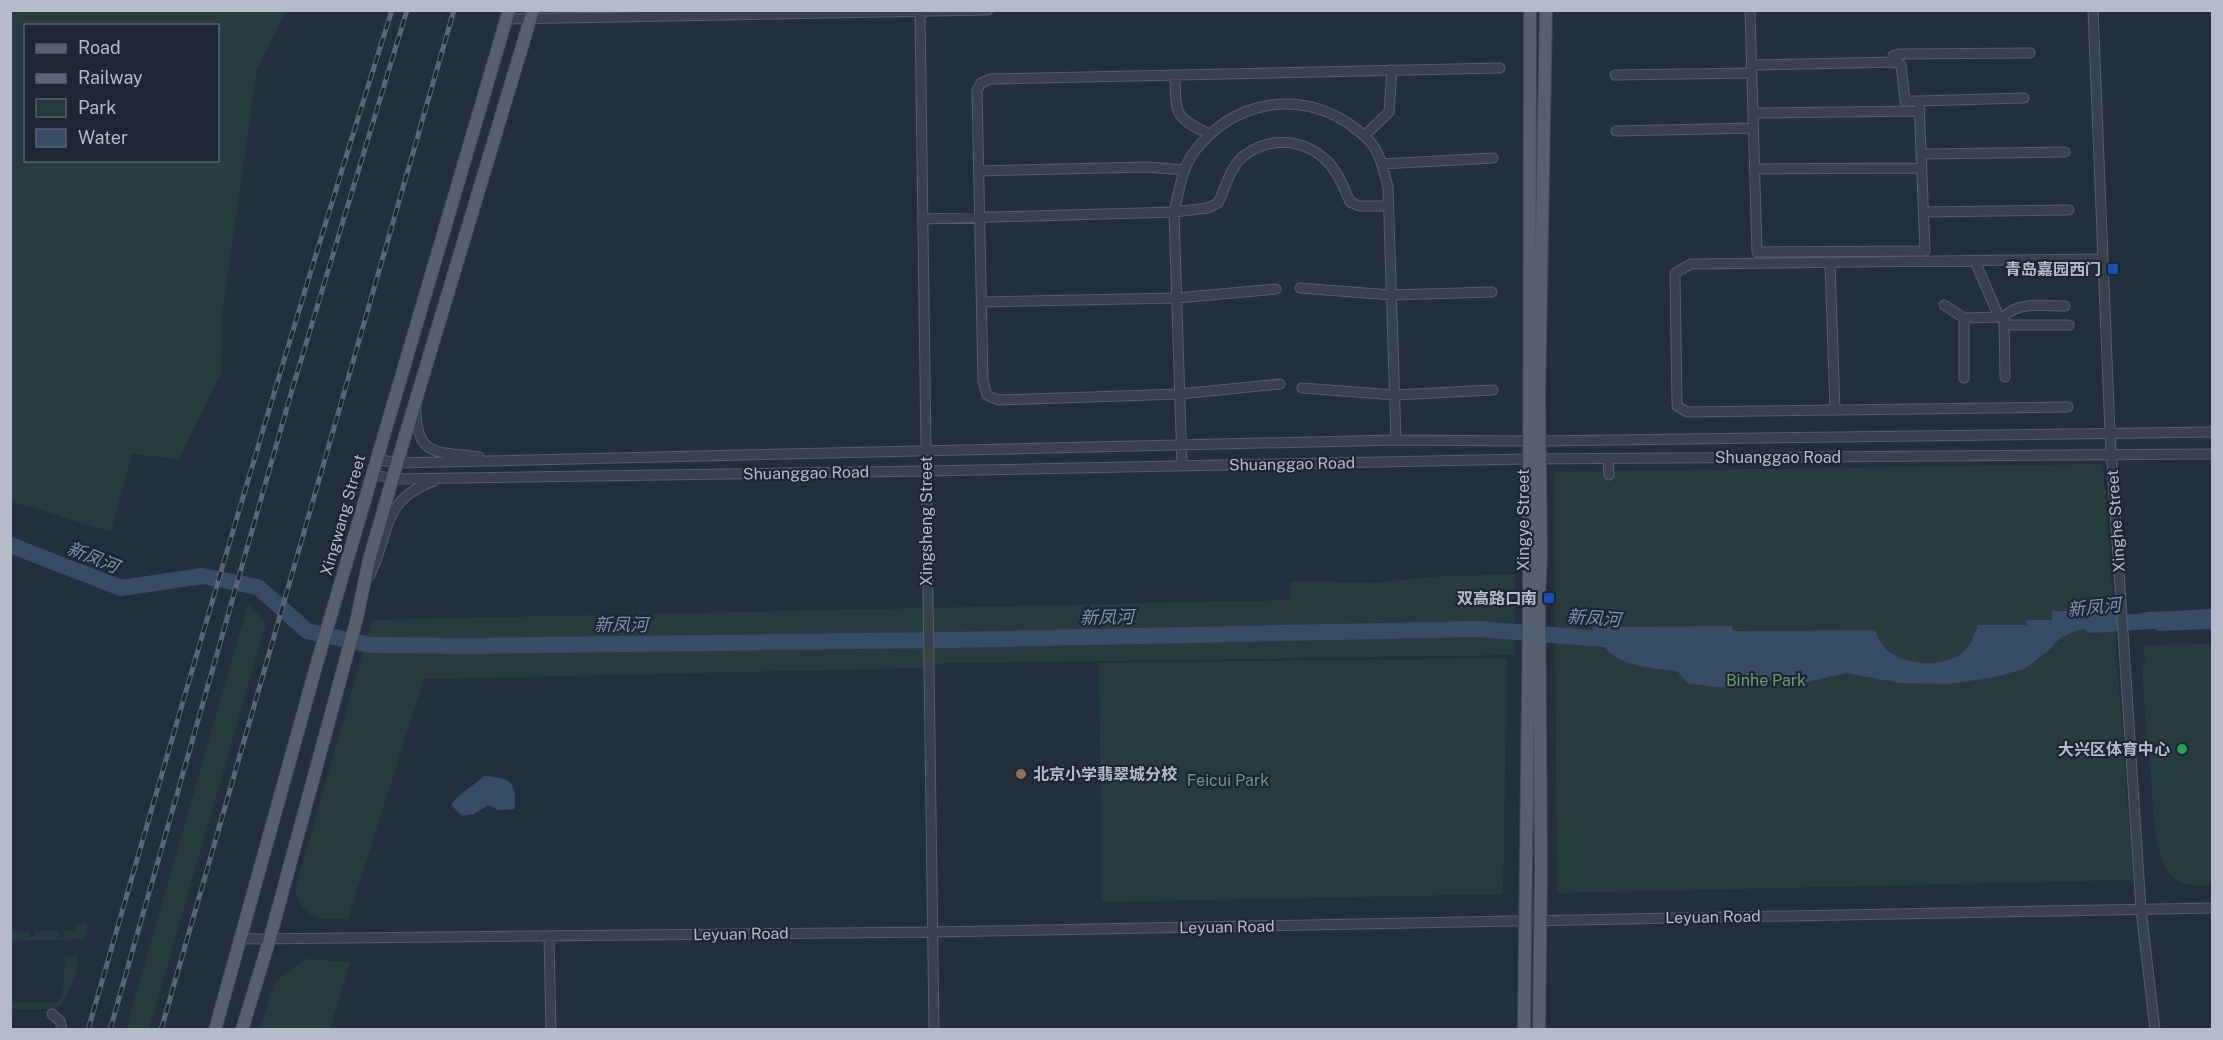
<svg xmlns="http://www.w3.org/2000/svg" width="2223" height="1040" font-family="'Public Sans','Noto Sans SC',sans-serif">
  <rect width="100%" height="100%" fill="#242f3e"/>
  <path fill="#263c3f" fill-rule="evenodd" d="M10,11H286L257,69L222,315L221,373L179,459L132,454L111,532L11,501ZM26,26H218V160H26Z
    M2103,464L2133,883L2125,880L1557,893L1554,472Z
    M1515,574V655L947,663L918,668L424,679L348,919C319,919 304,921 295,889L372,620L1290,600V581L1375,583L1428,577Z
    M248,604L266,623L149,1029H126Z
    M2212,644V885C2198,885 2185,887 2173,877C2150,858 2153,782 2149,752H2152L2151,747H2147L2142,665L2145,664L2143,645Z
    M1507,658L1503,894L1102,902L1099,663Z
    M85,922L88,927L84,939L11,941V931L30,932V938L35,937V931H58V937H64V931H75L78,925Z
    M77,956C80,967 68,997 60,1006L51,1009H11V1003H51L58,1002L63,992L65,957Z
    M305,959L350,962L330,1029H260L274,983Z"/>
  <path fill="#394c67" d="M2212,609V629L2158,631L2142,620V613L2149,612Z
    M2052,611H2114L2115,628H2089L2072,632L2060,638L2049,650L2024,669L1991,678L1947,684L1900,683L1846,673L1803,683L1777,676C1758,696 1712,686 1687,683L1678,672C1652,667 1615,668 1601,641L1594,640L1593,627L1732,626L1733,631L1875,630C1878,637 1881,645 1887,650C1905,666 1943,668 1962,653C1971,646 1974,636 1978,625H2027V620H2052Z
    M485,776C491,777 499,777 504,779C516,783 516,799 514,809L498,810L488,805L474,814L462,816L451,805C460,792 473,786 485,776Z"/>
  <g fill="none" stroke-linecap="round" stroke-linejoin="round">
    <path stroke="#394c67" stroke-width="16" d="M10,545L121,588L203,576L258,587L307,631L370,645L467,646L947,640L1479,629L1615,640
      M2092,625L2165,620"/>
    <defs>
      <path id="minor" d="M1750,10L1757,252L1925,251L1919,101L2024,98
        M2093,10L2110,433L2141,909L2155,1030
        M920,12L934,1030
        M507,19L988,10
        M1893,63V56L1899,54L2030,53
        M1751,65L1897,62L1901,65L1905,101H1919
        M1175,75C1176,113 1173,117 1209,134
        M1615,75L1752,73
        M1753,113L1920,111
        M1616,131L1753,128
        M1364,136L1389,112L1392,70
        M1922,154L2065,152
        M1382,164L1493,158
        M1754,169L1922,168
        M979,171L1147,167L1185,170
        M1924,212L2069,210
        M923,219L1174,212L1208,208L1218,203C1226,187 1230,166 1245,155C1271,136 1304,139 1327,161C1338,172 1344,188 1350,202L1359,206H1389
        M1830,262L1835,410
        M1300,288L1391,295L1492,292
        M982,302L1177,298L1276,289
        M1944,305L1964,318
        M1999,317H2004L2005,377
        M2004,317C2017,301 2046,306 2065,306
        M2005,325H2069
        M1964,378V318L1999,317L1975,261
        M1280,384L1180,394L998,400L987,395L983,381L977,90L981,83L990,79L1500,68
        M1302,388L1395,395L1493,390
        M2068,407L1687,412L1677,406L1675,273L1691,264L2103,259
        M416,409C416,460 441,451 479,457
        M1608,458L1609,475
        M376,459L397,463L1396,440L1539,441L2212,432
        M1182,466L1174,212C1179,192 1182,168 1194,152C1232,102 1295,89 1348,123C1356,129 1366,136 1372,144C1381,155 1384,173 1388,187L1396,440
        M372,474L393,479L926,471L1528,459L2212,454
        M370,575C391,531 381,500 434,481
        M549,936L551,1030
        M242,939L932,932L2212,908
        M52,1014L60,1021L62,1030"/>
      <path id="major" d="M215,1030L317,663L509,10
        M242,1030L270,938L357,618L369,560L397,463L533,10
        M1524,1030L1529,609L1530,10
        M1539,1030L1541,868L1539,596L1541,556L1539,397L1546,10"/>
    </defs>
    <use href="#minor" stroke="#565f6c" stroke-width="11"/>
    <use href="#major" stroke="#414a57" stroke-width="14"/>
    <use href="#minor" stroke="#38414e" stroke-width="9"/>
    <use href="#major" stroke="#56606e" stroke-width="12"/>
    <defs>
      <path id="rail" d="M88,1030C186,689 285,348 392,10
        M110,1030L292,390L407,10
        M161,1030L454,10"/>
    </defs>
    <use href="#rail" stroke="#5a6575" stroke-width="5"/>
    <use href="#rail" stroke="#1d2633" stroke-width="3" stroke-dasharray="9" stroke-linecap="butt"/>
  </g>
  <g fill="#1a4fb4" stroke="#1d2633" stroke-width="2">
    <rect x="2107" y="263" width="12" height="12" rx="3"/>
    <rect x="1543" y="592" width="12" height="12" rx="3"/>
  </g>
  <circle fill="#2e9e5b" stroke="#1d2633" stroke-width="2" cx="2182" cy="749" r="6"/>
  <circle fill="#8d6e63" stroke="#1d2633" stroke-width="2" cx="1021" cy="774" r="6"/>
  <g text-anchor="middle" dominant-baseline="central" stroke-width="4.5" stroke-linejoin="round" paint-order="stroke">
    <g font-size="16" font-weight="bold" fill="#b4bcc9" stroke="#1d2633" text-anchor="end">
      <text x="2101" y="269">青岛嘉园西门</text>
      <text x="1537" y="598">双高路口南</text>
      <text x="2170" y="749">大兴区体育中心</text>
      <text x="1033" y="774" text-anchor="start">北京小学翡翠城分校</text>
    </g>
    <g font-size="16" fill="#b4bcc9" stroke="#1d2633">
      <text x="1778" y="457">Shuanggao Road</text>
      <text transform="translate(1292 464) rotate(-1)">Shuanggao Road</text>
      <text transform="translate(806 473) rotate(-1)">Shuanggao Road</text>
      <text transform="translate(343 515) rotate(-74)">Xingwang Street</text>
      <text transform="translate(1523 520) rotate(-90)">Xingye Street</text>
      <text transform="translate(926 521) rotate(-90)">Xingsheng Street</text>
      <text transform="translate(2116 521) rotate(-94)">Xinghe Street</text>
      <text transform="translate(1713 917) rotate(-1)">Leyuan Road</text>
      <text transform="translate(1227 927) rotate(-1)">Leyuan Road</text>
      <text transform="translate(741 934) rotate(-1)">Leyuan Road</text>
    </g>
    <g font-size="16" fill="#6b9a76" stroke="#1d2633">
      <text x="1766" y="680">Binhe Park</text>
      <text x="1228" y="780">Feicui Park</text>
    </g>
    <g font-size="18" font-style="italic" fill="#7c92b1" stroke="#1d2633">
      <text transform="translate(93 557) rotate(22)">新凤河</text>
      <text transform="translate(2094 607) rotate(-6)">新凤河</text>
      <text transform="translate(1107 617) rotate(-1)">新凤河</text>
      <text transform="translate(1594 618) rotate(4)">新凤河</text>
      <text x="621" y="624">新凤河</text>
    </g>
  </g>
  <rect width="2223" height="1040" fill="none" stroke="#b4bcc9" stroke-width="24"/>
  <rect x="24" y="24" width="195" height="138" fill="#1d2633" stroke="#59626f" stroke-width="1.5"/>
  <rect x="36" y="44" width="30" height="9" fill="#56606e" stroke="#59626f" stroke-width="1.5"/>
  <text x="78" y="54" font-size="18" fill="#b4bcc9">Road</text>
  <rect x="36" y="74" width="30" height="9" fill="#5a6575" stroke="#59626f" stroke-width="1.5"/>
  <text x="78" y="84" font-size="18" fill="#b4bcc9">Railway</text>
  <rect x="36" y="99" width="30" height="18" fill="#263c3f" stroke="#59626f" stroke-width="1.5"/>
  <text x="78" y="114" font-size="18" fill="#b4bcc9">Park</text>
  <rect x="36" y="129" width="30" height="18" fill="#394c67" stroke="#59626f" stroke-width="1.5"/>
  <text x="78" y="144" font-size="18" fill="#b4bcc9">Water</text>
</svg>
